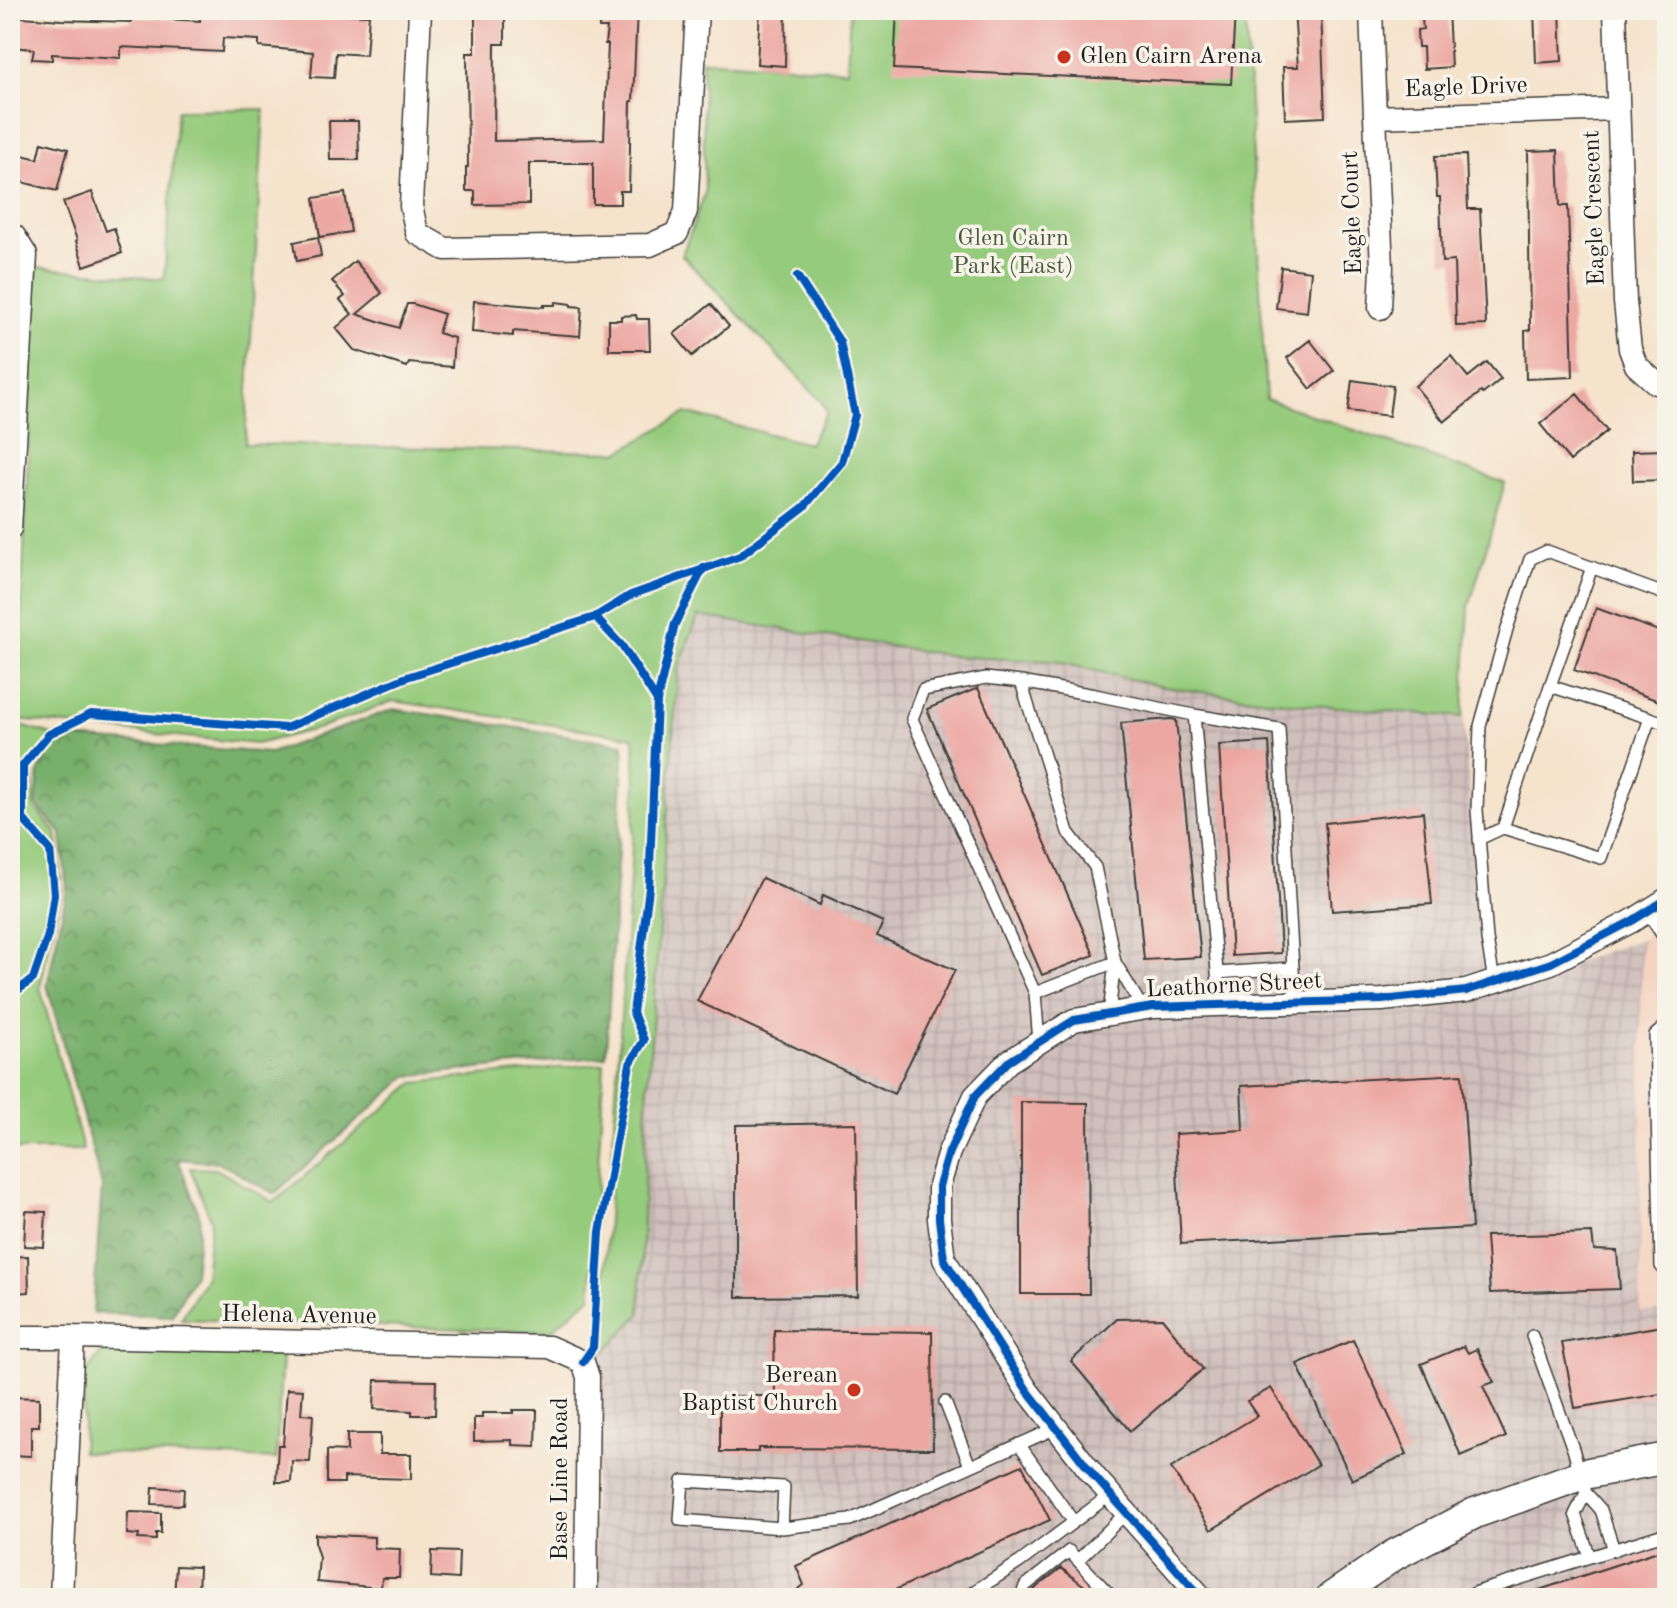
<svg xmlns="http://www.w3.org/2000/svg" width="1677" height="1608" font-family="'Old Standard TT',serif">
  <defs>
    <pattern id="industrial-grid" width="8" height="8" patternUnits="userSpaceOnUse" patternTransform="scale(2)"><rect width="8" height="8" fill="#d0c0bc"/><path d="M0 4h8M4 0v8" fill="none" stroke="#b2a4a1"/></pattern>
    <pattern id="forest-crowns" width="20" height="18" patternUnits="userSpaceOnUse" patternTransform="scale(2)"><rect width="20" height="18" fill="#78af6c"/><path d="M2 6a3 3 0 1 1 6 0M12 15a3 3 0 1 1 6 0" fill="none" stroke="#628e58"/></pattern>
  </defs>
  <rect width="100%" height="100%" fill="#f7f3e8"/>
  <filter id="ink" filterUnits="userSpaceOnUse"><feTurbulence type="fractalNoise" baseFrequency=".0125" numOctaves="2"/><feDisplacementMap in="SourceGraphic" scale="16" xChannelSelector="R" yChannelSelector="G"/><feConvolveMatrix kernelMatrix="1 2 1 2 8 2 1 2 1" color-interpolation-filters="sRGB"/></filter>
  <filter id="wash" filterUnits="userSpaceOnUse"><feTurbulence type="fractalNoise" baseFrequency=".006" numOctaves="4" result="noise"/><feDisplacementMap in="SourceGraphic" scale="32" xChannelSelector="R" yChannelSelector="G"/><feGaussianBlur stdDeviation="1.8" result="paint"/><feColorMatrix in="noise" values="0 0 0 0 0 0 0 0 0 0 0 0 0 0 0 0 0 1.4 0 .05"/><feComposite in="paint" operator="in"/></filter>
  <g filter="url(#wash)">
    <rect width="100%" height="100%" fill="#f5e3cc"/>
    <path fill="#f4d3c0" d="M1667,926V1312L1640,1313L1641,939Z"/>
    <path fill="url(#industrial-grid)" d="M698,616L959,657L1054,661L1163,687L1299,704L1463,717L1488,993L1641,939L1640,1312H1667V1598H589L599,1358L640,1314L647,1096L678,669Z"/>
    <path fill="#95cb7c" stroke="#58744c" stroke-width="2" d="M850,10H1245L1266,399L1505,483L1469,607L1463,717L1299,704L1163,687L1054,661L959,657L698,616L678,669L647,1096L640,1314L599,1358L636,785L634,737L393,701L320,728L256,744L17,720L36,267L164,279L177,110L264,109L245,444L619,452L686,413L809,444L827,412L821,401L682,255L705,193L702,60L847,70Z
      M11,723L53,735L33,770L34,807L56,833L62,890L40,987L83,1150H10Z
      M604,1063L591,1297L549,1332L181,1319L205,1278L211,1220L190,1168L216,1169L274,1202L414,1083Z
      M103,1350L282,1356L276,1459L82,1452L85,1374Z"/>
    <path fill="url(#forest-crowns)" stroke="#4a6644" stroke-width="2" d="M394,709L624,744L606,1056L408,1076L274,1194L220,1163L178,1159L200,1217L194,1274L172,1316L93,1313L102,1186L47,985L67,890L61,833L36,805L39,771L54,742L75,738L270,753Z"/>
    <g id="blocks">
      <path fill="#eca7a2" d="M475,10H505V44H495L494,141L604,139L608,44H605L607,28H599L600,10H637L633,101H631L629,191H620V204H593V163H529V204L475,205V191H466V167H468L467,53H475Z
        M760,10H786L785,66L757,64Z
        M897,10H949L1049,14V10H1235L1231,84L894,69Z
        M1294,10H1321L1325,117L1285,119L1283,67H1298Z
        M1421,10H1448L1451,67L1424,69L1423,47H1418L1417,30L1423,29Z
        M1534,10H1560L1562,61L1536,63Z
        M270,12L369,15L366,55L336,53L334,78L311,77L313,52L259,47V40L223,38L222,52L121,47V58L52,54V60L32,59L34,49L10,47V16L61,20L131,22V17L200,21V15L242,18V14L270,16Z
        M329,121H358L359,160H330Z
        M42,142L68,149L57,191L10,179V152L38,159Z
        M1558,150L1560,206H1568L1573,377L1526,379L1525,331L1530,330L1528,151Z
        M1466,155L1468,209H1480L1486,325L1456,326L1454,261L1442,262L1440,197H1437L1435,156Z
        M92,192L106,231L114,228L122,253L84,266L76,241L77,240L63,202Z
        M345,193L351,232L320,237L314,198Z
        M318,237L321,256L297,261L294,242Z
        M355,261L382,293L357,314L399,328L407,304H413L444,314L438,333L454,338L452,367L409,363L407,367L354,350L336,328L352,314L340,300L345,296L332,281Z
        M1281,267L1311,271L1307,312L1276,308Z
        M474,301L544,307V305H555L556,302L571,304V306L582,307L580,336L513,331V336L472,332Z
        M711,304L729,326L692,356L674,334Z
        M636,315L637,319H649L650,350H609V320H621V316Z
        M1310,340L1334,371L1311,389L1287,358Z
        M1451,356L1468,377L1487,362L1501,379L1483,394L1481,392L1444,422L1415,386Z
        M1352,380L1393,386L1389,416L1348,411Z
        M1577,394L1607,431L1570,461L1540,424Z
        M1667,450V480L1633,481L1632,451Z
        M1596,608L1667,634V704L1574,670Z
        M978,688L1094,955L1042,975L927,709Z
        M1171,719L1176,720L1201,957L1144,960L1121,723Z
        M1269,742L1281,953L1232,956L1219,745Z
        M1423,812L1432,904L1332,911L1325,823Z
        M762,878L820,905L823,895L883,922L877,936L955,970L894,1094L697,1001Z
        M1462,1074L1472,1228L1181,1244L1175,1134L1243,1130L1241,1086Z
        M1021,1102L1088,1103L1089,1294H1021Z
        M856,1123L858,1296L736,1297V1125Z
        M26,1211L46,1212L44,1247L24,1246Z
        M1592,1233L1594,1250L1617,1251L1620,1289L1490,1293L1486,1236Z
        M28,1256L29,1292L10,1293V1257Z
        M1162,1318L1203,1369L1130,1431L1071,1361L1117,1319Z
        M1662,1326L1667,1345V1393L1575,1408L1562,1343Z
        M774,1330L932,1332L933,1449L758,1448V1452H720V1396H775Z
        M1353,1340L1407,1454L1352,1480L1297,1364Z
        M1464,1346L1468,1353L1477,1349L1494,1382L1483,1386L1506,1437L1461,1456L1421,1364Z
        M375,1380L436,1381L435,1415H412V1411L374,1409Z
        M1271,1388L1318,1465L1211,1530L1171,1468L1257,1416L1247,1401Z
        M287,1389L303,1390L301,1414L313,1415L310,1462L292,1461L291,1482H276L278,1445H283Z
        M10,1397L39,1398V1426H31V1456L10,1455Z
        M513,1410H537L536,1446L512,1445V1440L474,1441V1418H482V1413H513Z
        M347,1434H380V1454H411V1479L344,1477V1483H327V1450L347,1451Z
        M1022,1465L1050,1520L877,1598H786L804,1585L796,1566Z
        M153,1487L184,1489L183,1505L152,1504Z
        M128,1512L161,1513V1533H156V1540L138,1539L139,1535L127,1534Z
        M315,1534L374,1537V1548L400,1549L399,1578H382L381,1588L317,1582L319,1557L315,1544Z
        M1667,1548V1598H1525L1524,1595Z
        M432,1551L459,1552L458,1579L431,1577Z
        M176,1566L199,1567L198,1598H174Z
        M1061,1568L1100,1598H1030L1032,1592L1037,1587Z"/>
    </g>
  </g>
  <g filter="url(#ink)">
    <use href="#blocks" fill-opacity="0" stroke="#3d3a36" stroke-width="2"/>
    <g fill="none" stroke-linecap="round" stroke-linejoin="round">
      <defs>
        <path id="service" d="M1021,682L986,678L923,690L912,719L1035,993L1039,1042
          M1194,715L1279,729L1295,1002
          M1650,718L1667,724
          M1503,828L1550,686
          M1479,839L1503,828L1601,858L1650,718L1550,686L1592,567
          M1647,912L1667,942
          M1217,973L1293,968
          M1494,981L1487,939L1477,810L1480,726L1507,629L1530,559L1547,551L1667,595
          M1035,993L1115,962
          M1143,1009L1115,962L1095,867L1068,832L1021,682L1095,695L1194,715L1220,1005
          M1109,1014L1115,962
          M1667,1025L1655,1035L1661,1266L1667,1272
          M1532,1336L1573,1449L1586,1493L1601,1510L1614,1550
          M945,1402L970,1466
          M1019,1444L1073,1521
          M1586,1493L1575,1514L1590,1557
          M782,1528L784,1487L683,1481L680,1520L782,1528L850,1520L1056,1428
          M1078,1560L1126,1513
          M964,1598L1020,1562L1110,1495
          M1021,1598L1025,1586L1069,1551L1113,1598
          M1464,1598L1477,1592L1667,1533"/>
        <path id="minor" d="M420,10L411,206L417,233L445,249L650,245L677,233L686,211L697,10
          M1371,10L1375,117L1618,109
          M1615,10L1625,302L1630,349L1636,365L1656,383H1667
          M1375,117L1382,268L1380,308
          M10,234L14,236L26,255L10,528
          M10,1337H73L549,1347L583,1362L588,1377L586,1598
          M61,1598L73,1337
          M1202,1598L1094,1476L1027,1390L944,1259L939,1219V1186L949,1152L975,1096L1008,1062L1074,1020L1153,1007L1382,1000L1466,991L1551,963L1632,921L1667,899"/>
        <path id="secondary" d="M1331,1598L1394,1555L1475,1513L1584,1474L1667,1458"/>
      </defs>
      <use href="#service" stroke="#3d3a36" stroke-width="14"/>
      <use href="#minor" stroke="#3d3a36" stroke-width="25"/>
      <use href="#secondary" stroke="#3d3a36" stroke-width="33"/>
      <use href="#service" stroke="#fff" stroke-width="11"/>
      <use href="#minor" stroke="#fff" stroke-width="22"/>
      <use href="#secondary" stroke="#fff" stroke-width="30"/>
      <defs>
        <path id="cycleway" d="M595,617L622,646L657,701
          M10,996L33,979L48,935L54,894L50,850L23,819V765L49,734L91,714L286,728L407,677L595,617L631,595L740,556L804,507L842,462L855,415L840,342L797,276
          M583,1362L593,1347L600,1232L630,1064L644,1040L633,1013L649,888L657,701L675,624L704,567
          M1202,1598L1094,1476L1027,1390L944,1259L939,1219V1186L949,1152L975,1096L1008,1062L1074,1020L1153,1007L1382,1000L1466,991L1551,963L1632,921L1667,899"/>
      </defs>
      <use href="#cycleway" stroke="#f7f3e8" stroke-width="13"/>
      <use href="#cycleway" stroke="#0057b8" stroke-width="8"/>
    </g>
  </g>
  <g fill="#c8321e" stroke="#f7f3e8" stroke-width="3">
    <circle cx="1064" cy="57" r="8"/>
    <circle cx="854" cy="1390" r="8"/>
  </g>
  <g text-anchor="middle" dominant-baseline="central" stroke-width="7" stroke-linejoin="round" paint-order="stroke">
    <g font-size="24" fill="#1c1c1c" stroke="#f7f3e8" text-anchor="start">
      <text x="1080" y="57">Glen Cairn Arena</text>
      <text x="838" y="1376" text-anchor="end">Berean<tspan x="838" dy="28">Baptist Church</tspan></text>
    </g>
    <g font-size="24" fill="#1c1c1c" stroke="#f7f3e8">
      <text transform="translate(1466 88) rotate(-2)">Eagle Drive</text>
      <text transform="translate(1595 208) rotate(-92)">Eagle Crescent</text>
      <text transform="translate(1353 213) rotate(-92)">Eagle Court</text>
      <text transform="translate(1234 986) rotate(-3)">Leathorne Street</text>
      <text transform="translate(299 1316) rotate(1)">Helena Avenue</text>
      <text transform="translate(561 1479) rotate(-90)">Base Line Road</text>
    </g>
    <g font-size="24" fill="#46593e" stroke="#f7f3e8">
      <text x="1013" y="239">Glen Cairn<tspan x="1013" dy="28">Park (East)</tspan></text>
    </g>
  </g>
  <rect width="1677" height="1608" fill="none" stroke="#f7f3e8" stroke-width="40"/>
</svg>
